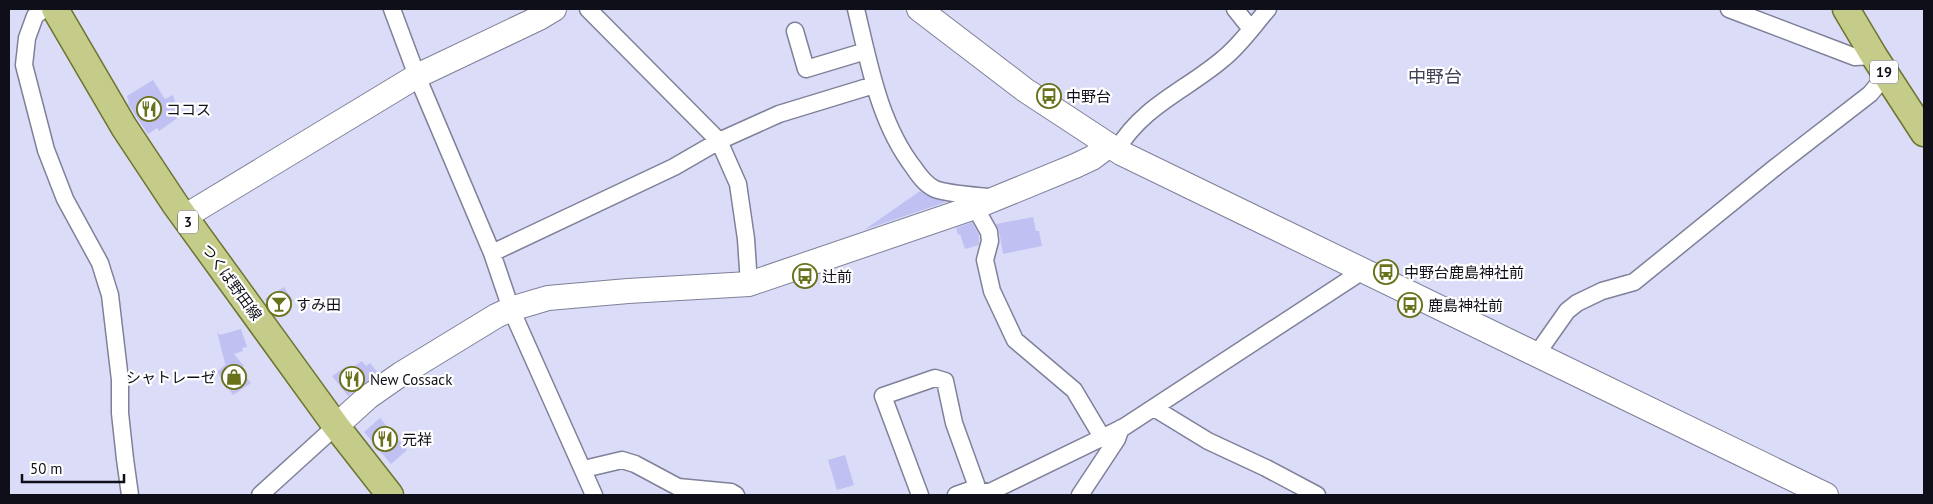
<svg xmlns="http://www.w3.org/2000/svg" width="1933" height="504" font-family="'PT Sans','Noto Sans JP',sans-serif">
  <rect width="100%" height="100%" fill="#dbdcf8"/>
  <path fill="#c0c1f2" d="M153,80L165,99L173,95L179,117L159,131L157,128L148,134L128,104L129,103L127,96Z
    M920,191L932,198L946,202L864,230Z
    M1033,217L1036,231H1039L1042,246L1003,254L999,231L996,224Z
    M972,222L979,235V245L965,249L960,234L958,235L956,228Z
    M284,287L293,301L275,314L265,299Z
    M241,329L247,347L242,348L243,351L234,354L244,366L242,368L248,375L246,377L251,383L233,395L217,372L225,365V363L217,332L220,335Z
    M362,361L366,366L370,363L378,373L348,396L332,376L347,366L350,369Z
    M380,418L407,450L391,464L364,432Z
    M845,455L854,485L837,490L828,460Z"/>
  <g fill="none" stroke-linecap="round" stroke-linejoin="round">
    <defs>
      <path id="street" d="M44,9L35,16L27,38L24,65L46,150L65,199L100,263L110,295L120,380V413L125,459L130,495
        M392,9L417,76L492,253L511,309L594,495
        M588,9L719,141L738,184L746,239L749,284
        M856,9C869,63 879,123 914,168C920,177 926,185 935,189C946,194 982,196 996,198
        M1235,9L1251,29
        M1729,9L1855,57L1874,56
        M795,31L806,69L866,51
        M1116,151C1143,105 1187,90 1224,58C1241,44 1254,25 1268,9
        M975,207L989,232L990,241L985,260L992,291L1015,340L1074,390L1102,437
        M492,253L674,167L719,141L779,114L874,85
        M1536,355L1567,311L1577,303L1602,291L1634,282L1777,166L1870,94L1886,75
        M1154,408L1208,441L1266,468L1317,495
        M584,469L622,460L635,464L678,487L731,492L736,495
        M260,495L336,426
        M920,495L883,396L935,378L945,381L954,423L976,484V490
        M956,495L970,490L990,492L1124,427L1364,270
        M1080,495L1117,439L1121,428"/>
      <path id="secondary" d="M919,9L1025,90L1121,153L1826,495
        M184,217L417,76L539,18L554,9
        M336,426L368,397L401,374L496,316L511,309L548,298L628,291L749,284L975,207L1075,166L1092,158L1108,146"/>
      <path id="primary" d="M55,9L124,127L175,204L336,426L390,495
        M1846,9L1874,56L1924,133"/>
    </defs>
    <use href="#street" stroke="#7f8099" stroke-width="19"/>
    <use href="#secondary" stroke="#7f8099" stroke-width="26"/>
    <use href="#primary" stroke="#6d742f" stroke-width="29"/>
    <use href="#street" stroke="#fff" stroke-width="16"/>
    <use href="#secondary" stroke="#fff" stroke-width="24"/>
    <use href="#primary" stroke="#c5cc89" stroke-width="26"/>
  </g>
  <defs>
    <symbol id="bus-ring" viewBox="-11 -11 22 22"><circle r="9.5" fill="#fff" stroke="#69711a" stroke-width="1.5"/><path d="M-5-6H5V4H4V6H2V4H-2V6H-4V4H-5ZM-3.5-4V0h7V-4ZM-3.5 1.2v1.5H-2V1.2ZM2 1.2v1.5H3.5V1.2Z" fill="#69711a"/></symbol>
    <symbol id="restaurant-ring" viewBox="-11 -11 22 22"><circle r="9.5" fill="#fff" stroke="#69711a" stroke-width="1.5"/><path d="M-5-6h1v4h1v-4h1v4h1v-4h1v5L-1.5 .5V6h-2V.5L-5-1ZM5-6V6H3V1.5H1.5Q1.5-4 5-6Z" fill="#69711a"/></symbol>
    <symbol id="bar-ring" viewBox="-11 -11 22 22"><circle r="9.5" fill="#fff" stroke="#69711a" stroke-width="1.5"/><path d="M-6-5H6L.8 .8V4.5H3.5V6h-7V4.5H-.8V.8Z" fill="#69711a"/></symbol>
    <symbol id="shop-ring" viewBox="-11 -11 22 22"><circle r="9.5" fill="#fff" stroke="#69711a" stroke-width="1.5"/><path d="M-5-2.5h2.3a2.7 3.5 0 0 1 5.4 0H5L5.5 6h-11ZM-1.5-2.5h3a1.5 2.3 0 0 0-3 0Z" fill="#69711a"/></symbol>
  </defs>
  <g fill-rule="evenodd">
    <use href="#bus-ring" x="1035" y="82" width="28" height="28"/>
    <use href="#restaurant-ring" x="135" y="95" width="28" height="28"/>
    <use href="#bus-ring" x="1372" y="258" width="28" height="28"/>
    <use href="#bus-ring" x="791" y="262" width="28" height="28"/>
    <use href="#bar-ring" x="265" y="290" width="28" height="28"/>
    <use href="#bus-ring" x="1396" y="291" width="28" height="28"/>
    <use href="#shop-ring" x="220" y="363" width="28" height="28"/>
    <use href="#restaurant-ring" x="338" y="365" width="28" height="28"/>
    <use href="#restaurant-ring" x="371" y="425" width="28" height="28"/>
  </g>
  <g text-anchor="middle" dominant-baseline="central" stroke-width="4.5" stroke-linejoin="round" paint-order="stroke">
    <g fill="#fff" stroke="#57575e" stroke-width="1">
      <rect x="1870" y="60.5" width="28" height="23" rx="4"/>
      <rect x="178" y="210.5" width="20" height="23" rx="4"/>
    </g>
    <g font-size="14" font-weight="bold" fill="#0f0f19">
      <text x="1884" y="72">19</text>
      <text x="188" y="222">3</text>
    </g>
    <g font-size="15" fill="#0f0f19" stroke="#fff" text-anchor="start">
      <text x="1066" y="96">中野台</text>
      <text x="166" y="109">ココス</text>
      <text x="1404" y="272">中野台鹿島神社前</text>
      <text x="822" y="276">辻前</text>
      <text x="296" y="304">すみ田</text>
      <text x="1428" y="305">鹿島神社前</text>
      <text x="216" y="377" text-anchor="end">シャトレーゼ</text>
      <text x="370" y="379">New Cossack</text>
      <text x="402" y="439">元祥</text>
    </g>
    <g font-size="15" fill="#0f0f19" stroke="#fff">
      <text transform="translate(232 282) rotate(54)">つくば野田線</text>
    </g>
    <g font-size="18" fill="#404057" stroke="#fff">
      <text x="1435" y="76">中野台</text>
    </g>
  </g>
  <rect width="1933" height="504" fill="none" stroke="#0f0f19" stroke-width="20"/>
  <path d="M22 474v8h102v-8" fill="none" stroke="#0f0f19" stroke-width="2.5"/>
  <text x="30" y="474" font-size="15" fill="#0f0f19" stroke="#ffffff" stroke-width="4" paint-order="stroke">50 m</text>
</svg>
